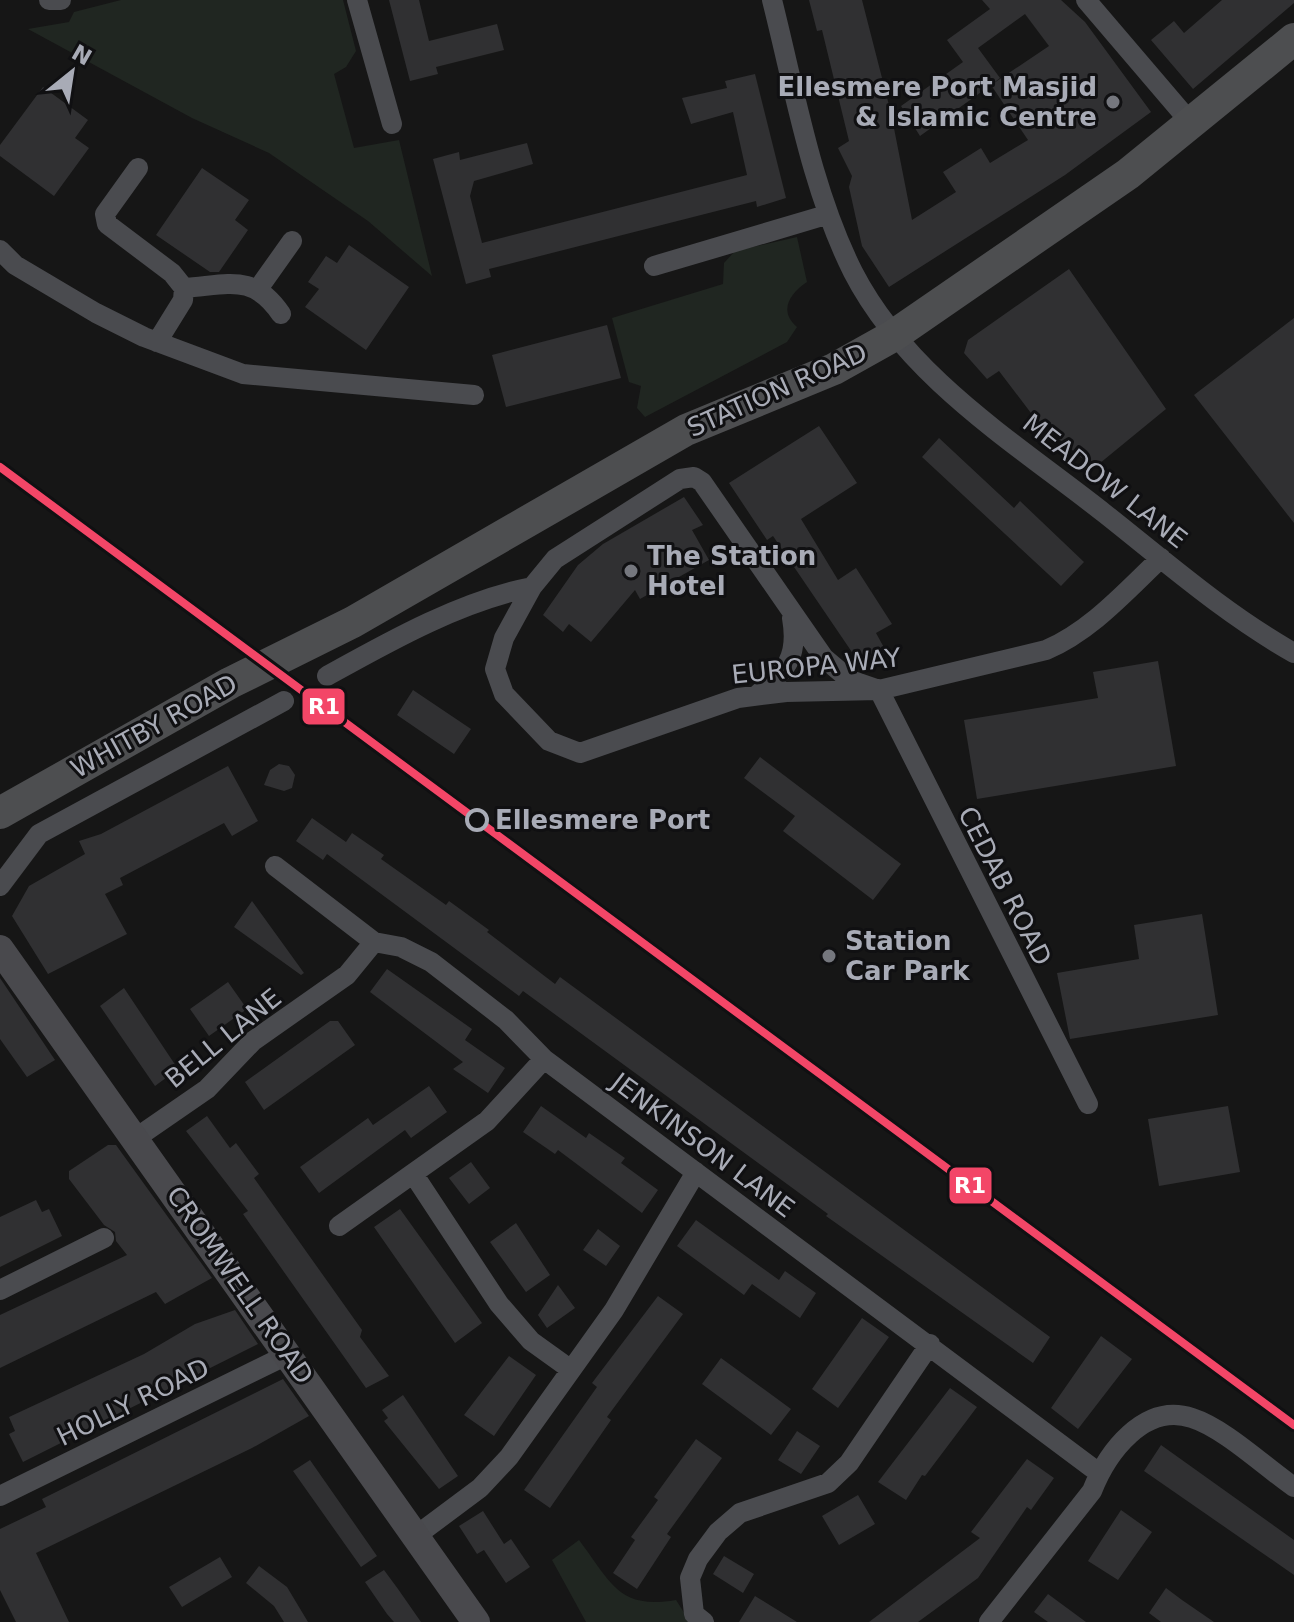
<svg xmlns="http://www.w3.org/2000/svg" width="1294" height="1622" font-family="'DejaVu Sans',sans-serif">
  <rect width="100%" height="100%" fill="#161616"/>
  <path fill="#202621" d="M121,0H343L356,51L346,67L334,74L354,148L399,140L432,276L368,221L269,153L192,118L28,29L69,22L74,12Z
    M797,237L807,282C790,293 778,311 797,327L787,342L645,417L637,408L641,386L629,382L612,318L723,284L724,263L735,251Z
    M579,1540C611,1582 618,1610 676,1600L690,1622H586L552,1560Z"/>
  <path fill="#303032" fill-rule="evenodd" d="M389,0H419L429,41L497,24L504,50L436,67L438,74L410,81Z
    M809,0H862L891,113L912,220L956,192L943,172L981,148L990,163L1028,140L991,85L920,136L901,106L963,62L947,40L990,9L982,0H1061L1085,22L1151,112L1065,175L889,287L862,246L849,187L852,176L838,148L849,141L822,30L817,31ZM1025,14L1049,46L991,85L1000,78L978,48Z
    M1222,0H1294V3L1193,89L1151,40L1174,21L1184,33Z
    M755,74L786,198L757,207L756,201L489,269L491,277L466,284L433,159L459,152L460,160L527,143L533,164L474,181L470,196L482,243L747,175L733,112L691,124L682,98L727,88L725,81Z
    M43,87L88,120L75,138L89,148L54,196L0,156V145Z
    M202,168L249,200L235,220L248,230L219,272H210L156,235Z
    M349,245L409,287L366,350L305,307L319,289L308,282L326,256L337,263Z
    M1069,269L1166,409L1094,468L1037,421L999,371L987,379L964,353L968,340Z
    M1294,318V523L1194,395Z
    M607,325L621,378L506,407L492,355Z
    M819,426L857,483L801,519L838,580L856,568L892,624L876,633L887,653L858,661L773,536L767,540L729,483Z
    M939,438L1014,508L1020,501L1084,562L1061,586L922,457Z
    M684,497L703,525L692,530L709,560L640,599L635,590L591,642L569,624L563,632L543,615L578,565L603,544Z
    M1158,661L1176,766L977,799L964,720L1098,698L1093,672Z
    M413,690L471,729L454,754L397,715Z
    M760,757L901,864L873,900L783,831L795,816L744,778Z
    M279,764L289,766L295,775L292,788L284,791L264,785L270,770Z
    M228,766L258,821L232,836L224,823L120,878L123,885L105,894L127,934L48,974L12,916L29,886L85,854L79,841L101,834Z
    M312,818L346,842L352,833L384,855L381,859L446,905L449,901L489,930L487,932L555,984L560,977L1050,1337L1033,1363L826,1216L828,1214L523,991L519,996L327,854L323,860L296,841Z
    M252,901L304,973L301,975L234,927Z
    M1202,914L1218,1015L1070,1039L1057,973L1139,959L1134,925Z
    M387,969L472,1029L465,1040L505,1068L488,1093L453,1069L463,1062L370,992Z
    M0,978L55,1060L27,1077L0,1039Z
    M228,982L247,1009L209,1036L190,1009Z
    M124,988L178,1069L155,1086L100,1006Z
    M330,1021H338L355,1045L264,1110L245,1082Z
    M429,1086L447,1112L411,1138L405,1130L319,1193L300,1167L368,1118L373,1125Z
    M541,1106L586,1138L589,1133L625,1158L621,1163L658,1190L642,1213L558,1150L555,1154L523,1132Z
    M1228,1106L1240,1172L1159,1186L1148,1119Z
    M207,1116L230,1148L236,1143L259,1174L254,1178L362,1330L360,1337L389,1376L366,1388L243,1214L248,1211L186,1131Z
    M108,1145H116L212,1278L165,1304L156,1292L0,1368V1315L127,1255L116,1241L115,1232L104,1225L69,1179V1171Z
    M471,1162L490,1188L469,1204L449,1178Z
    M36,1200L42,1212L49,1209L62,1236L0,1267V1217Z
    M400,1209L482,1323L455,1343L374,1227Z
    M696,1220L779,1280L785,1271L816,1293L800,1318L752,1284L744,1295L677,1246Z
    M516,1223L550,1275L526,1292L490,1242Z
    M598,1229L620,1246L606,1266L583,1250Z
    M558,1285L575,1308L547,1328L538,1315Z
    M658,1296L683,1314L607,1417L611,1420L550,1508L524,1490L597,1387L592,1383Z
    M235,1310L258,1344L23,1462L9,1434L15,1431L9,1417L144,1354L195,1324Z
    M862,1318L889,1337L838,1408L812,1389Z
    M1101,1336L1132,1359L1078,1429L1051,1408Z
    M509,1356L536,1375L494,1436L464,1415Z
    M721,1358L791,1409L771,1435L702,1384Z
    M283,1379L309,1416L252,1448L36,1553L69,1622H16L0,1590V1529L46,1507L42,1499Z
    M950,1388L977,1407L925,1476L922,1475L906,1500L878,1482Z
    M403,1395L458,1476L439,1489L384,1421L388,1418L382,1410Z
    M797,1431L820,1446L801,1474L778,1460Z
    M696,1439L722,1458L667,1534L671,1537L637,1589L613,1573L635,1540L631,1537L658,1500L654,1497Z
    M1161,1445L1294,1540V1575L1144,1471Z
    M1027,1459L1054,1478L1031,1510L1027,1507L978,1578L918,1622H869L980,1538L971,1532Z
    M310,1460L377,1556L361,1567L293,1471Z
    M858,1495L875,1524L839,1545L822,1516Z
    M1121,1510L1152,1532L1118,1580L1088,1561Z
    M483,1511L504,1544L511,1539L530,1567L506,1583L484,1550L477,1554L459,1526Z
    M724,1556L754,1574L743,1593L713,1574Z
    M220,1557L232,1577L182,1607L169,1587Z
    M259,1566L287,1587L308,1622H284L274,1606L246,1583Z
    M384,1570L398,1589L421,1622H394L387,1614L365,1582Z
    M1166,1588L1182,1600L1214,1622H1161L1149,1613Z
    M1048,1594L1086,1622H1048L1034,1612Z
    M755,1596L797,1622H739Z"/>
  <g fill="none" stroke-linecap="round" stroke-linejoin="round">
    <path stroke="#4a4b4f" stroke-width="20" d="M49,0H61
      M357,0L392,124
      M772,0C795,91 811,188 853,272C907,377 1014,442 1104,513C1166,562 1225,614 1294,653
      M1086,0L1191,123
      M138,168L105,214L107,224L172,273L184,288L183,300L157,342
      M0,250L15,265L96,313L144,337L243,374L474,395
      M654,266L826,215
      M184,288C229,285 253,273 281,314
      M258,289L292,241
      M327,676C390,641 461,601 532,587
      M879,690L850,680L824,658L702,482L694,477L680,479L555,559L532,587L504,638L495,669L504,694L549,741L580,753L738,698L786,692L879,690L1046,650C1091,631 1126,591 1161,558
      M879,690L1088,1104
      M757,695C786,670 799,658 792,618
      M275,866L374,942L401,947L431,962L506,1020L544,1059L1099,1473
      M0,886L39,834L284,701
      M136,1138L207,1089L253,1041L347,975L374,942
      M414,1175L499,1304L531,1341L570,1369
      M339,1226L487,1121L544,1059
      M0,1290L104,1238
      M0,1496L289,1354
      M417,1535L480,1488L509,1457L614,1310L696,1172
      M704,1622L694,1614L690,1578L698,1559L718,1532L740,1513L828,1483L849,1463L930,1344
      M989,1622L1092,1491C1107,1453 1144,1402 1192,1418C1224,1428 1265,1467 1294,1487"/>
    <path stroke="#49494d" stroke-width="28" d="M0,949L476,1622"/>
    <path stroke="#4d4e50" stroke-width="32" d="M0,813L230,683L353,622L686,430L834,369L893,336L1128,174L1294,39"/>
    <path stroke="#4c4d4f" stroke-width="6" stroke-dasharray="10 8" stroke-linecap="butt" d="M488,829L1294,1425"/>
    <defs>
      <path id="rail-1" d="M0,467L1294,1425"/>
    </defs>
    <use href="#rail-1" stroke="#101012" stroke-width="14"/>
    <use href="#rail-1" stroke="#f34667" stroke-width="8"/>
  </g>
  <g fill="#75777e" stroke="#101012" stroke-width="3">
    <circle cx="1113" cy="102" r="8"/>
    <circle cx="631" cy="571" r="8"/>
    <circle cx="829" cy="956" r="8"/>
  </g>
  <circle fill="#101012" stroke="#a8abb6" stroke-width="4" cx="477" cy="820" r="10"/>
  <g text-anchor="middle" dominant-baseline="central" stroke-width="6" stroke-linejoin="round" paint-order="stroke">
    <g font-size="26" font-weight="bold" fill="#a8abb6" stroke="#101012" text-anchor="start">
      <text x="1097" y="87" text-anchor="end">Ellesmere Port Masjid<tspan x="1097" dy="30">&amp; Islamic Centre</tspan></text>
      <text x="647" y="556">The Station<tspan x="647" dy="30">Hotel</tspan></text>
      <text x="845" y="941">Station<tspan x="845" dy="30">Car Park</tspan></text>
    </g>
    <g font-size="26" fill="#a8abb6" stroke="#101012">
      <text transform="translate(777 390) rotate(-24)">STATION ROAD</text>
      <text transform="translate(1105 481) rotate(38)">MEADOW LANE</text>
      <text transform="translate(816 666) rotate(-6)">EUROPA WAY</text>
      <text transform="translate(154 726) rotate(-29)">WHITBY ROAD</text>
      <text transform="translate(1005 886) rotate(63)">CEDAB ROAD</text>
      <text transform="translate(223 1038) rotate(-39)">BELL LANE</text>
      <text transform="translate(703 1145) rotate(37)">JENKINSON LANE</text>
      <text transform="translate(240 1285) rotate(55)">CROMWELL ROAD</text>
      <text transform="translate(133 1402) rotate(-26)">HOLLY ROAD</text>
    </g>
    <g font-size="26" font-weight="bold" fill="#a8abb6" stroke="#101012" text-anchor="start">
      <text x="495" y="820">Ellesmere Port</text>
    </g>
  </g>
  <g stroke="#101012" stroke-width="3">
    <rect x="301" y="687" width="45" height="39" rx="8" fill="#f34667"/>
    <rect x="948" y="1166" width="45" height="39" rx="8" fill="#f34667"/>
  </g>
  <g font-size="22" text-anchor="middle" font-weight="bold" fill="#fff">
    <text x="324" y="714">R1</text>
    <text x="970" y="1193">R1</text>
  </g>
  <g transform="translate(72 72) rotate(30)" stroke="#101012" stroke-width="6" paint-order="stroke">
  <path d="M0-6L14 30L0 20L-14 30Z" fill="#a8abb6"/>
  <text y="-12" font-size="22" font-weight="bold" text-anchor="middle" fill="#a8abb6">N</text>
  </g>
</svg>
